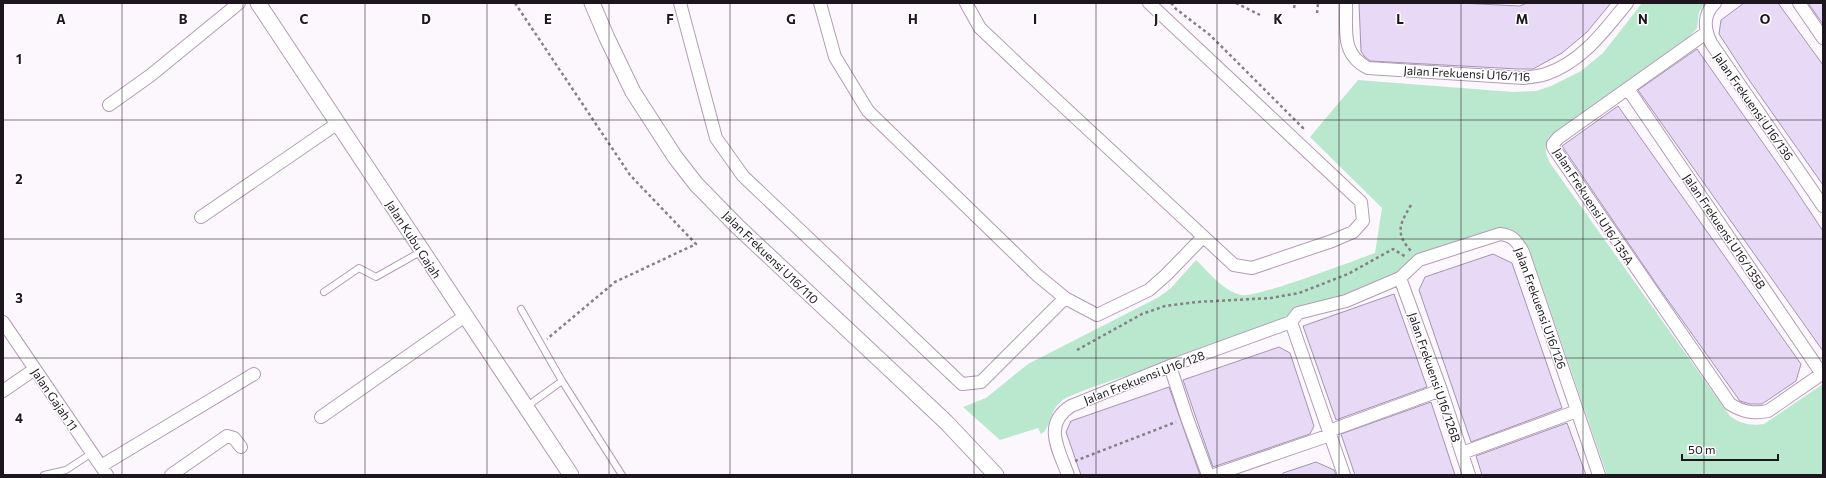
<svg xmlns="http://www.w3.org/2000/svg" width="1826" height="478" font-family="Commissioner,sans-serif">
  <rect width="100%" height="100%" fill="#fcf7fc"/>
  <path fill="#bae8ce" d="M1642,3H1705L1699,12L1697,28L1690,36L1549,137C1544,148 1545,152 1550,163L1730,416C1741,424 1751,426 1764,424L1823,384V475H1607L1529,248L1519,238L1486,232L1422,253L1412,261L1401,279L1341,302L1288,317L1282,323L1274,327C1231,341 1189,355 1147,369C1120,378 1092,386 1066,398C1048,407 1052,429 1041,434L1038,428L1000,440L963,407L986,398L1028,364L1159,297L1171,288L1196,260C1209,272 1223,291 1241,295C1255,299 1355,260 1375,253L1382,208L1310,137L1358,80L1513,92L1536,91L1551,86L1581,71L1603,53Z"/>
  <path fill="#e8d9f7" stroke="#a395b1" d="M1359,3H1459L1520,6L1527,3H1611L1587,32L1562,53L1533,69H1518L1370,61L1364,56L1361,51Z
    M1744,3H1778L1823,65V185L1747,77L1719,34L1721,20Z
    M1808,3H1823V24Z
    M1697,49L1789,180L1823,231V351L1638,90Z
    M1618,106L1801,364L1796,381L1762,404H1750L1740,401L1657,285L1562,146Z
    M1493,254L1512,263L1562,408L1471,442L1419,290L1425,277Z
    M1394,294L1427,387L1336,420L1303,326Z
    M1279,347L1290,353L1314,426L1310,434L1213,467L1183,380Z
    M1169,387L1200,475H1081L1066,432L1071,421Z
    M1431,402L1455,475H1355L1341,434Z
    M1567,423L1586,475H1482L1476,456Z
    M1316,462L1334,470L1336,475H1283V473Z"/>
  <g fill="none" stroke-linecap="round" stroke-linejoin="round">
    <defs>
      <path id="service" d="M324,292L359,268L376,277L422,251
        M521,309L562,381
        M526,407L562,381L622,475
        M44,475L66,470L92,453"/>
      <path id="minor" d="M680,3L716,138L743,176L962,384L981,382L1065,298L1097,315L1149,290L1166,275L1203,237
        M820,3L835,57L868,111L1037,275L1065,298
        M966,3L980,28L1020,66L1234,265L1252,268L1332,241L1353,232L1363,221L1361,202L1149,3
        M1346,3C1347,29 1340,54 1368,68L1524,78C1531,77 1539,76 1546,74C1582,62 1604,31 1627,3
        M1715,3C1703,14 1704,29 1711,43L1823,206
        M1799,3L1823,38
        M1706,33L1558,138L1553,144V147L1730,404C1743,412 1753,414 1768,411L1823,373
        M1628,89L1822,374
        M109,105L151,75L239,3
        M201,217L338,123
        M1400,278L1441,390L1469,475
        M3,322L107,475
        M1170,366L1187,418L1208,475
        M3,391L35,369
        M321,417L465,316
        M1329,431L1441,390
        M1462,453L1577,411
        M101,466L254,374
        M171,475L227,436L234,438L241,447
        M1068,475C1059,450 1042,424 1071,406L1170,366L1291,322
        M1214,475L1330,435
        M1344,475L1291,322L1298,313L1346,301L1400,278L1419,260L1500,234C1512,235 1517,241 1523,252L1599,475"/>
      <path id="tertiary" d="M258,3L571,475
        M592,3L607,38L633,92L675,157L696,184L737,226L946,422L996,475"/>
    </defs>
    <use href="#service" stroke="#b39cb5" stroke-width="8"/>
    <use href="#minor" stroke="#b39cb5" stroke-width="14"/>
    <use href="#tertiary" stroke="#b39cb5" stroke-width="17"/>
    <path stroke="#857f86" stroke-width="2.5" stroke-dasharray="3 3" stroke-linecap="butt" d="M515,3L630,175L696,244L615,282L547,339
      M1171,3L1176,9L1210,35L1303,128L1301,131
      M1236,3L1260,15
      M1294,8L1295,3
      M1317,13L1318,3
      M1411,205C1400,224 1394,233 1412,252
      M1077,350L1142,314L1165,306L1197,302L1271,298L1299,293L1348,274L1393,249L1406,257
      M1075,461L1176,422"/>
    <use href="#service" stroke="#fff" stroke-width="6"/>
    <use href="#minor" stroke="#fff" stroke-width="12"/>
    <use href="#tertiary" stroke="#fff" stroke-width="15"/>
  </g>
  <path fill="none" stroke="#1e161f" stroke-width="1" stroke-opacity="0.55" d="M122,3V475M243,3V475M365,3V475M487,3V475M609,3V475M730,3V475M852,3V475M974,3V475M1096,3V475M1217,3V475M1339,3V475M1461,3V475M1583,3V475M1704,3V475M3,120H1823M3,239H1823M3,358H1823"/>
  <g text-anchor="middle" dominant-baseline="central" stroke-width="3" stroke-linejoin="round" paint-order="stroke">
    <g font-size="12" fill="#1e161f" stroke="#fff">
      <text transform="translate(1467 73) rotate(3)">Jalan Frekuensi U16/116</text>
      <text transform="translate(1754 106) rotate(55)">Jalan Frekuensi U16/136</text>
      <text transform="translate(1594 206) rotate(57)">Jalan Frekuensi U16/135A</text>
      <text transform="translate(1725 231) rotate(56)">Jalan Frekuensi U16/135B</text>
      <text transform="translate(414 239) rotate(57)">Jalan Kubu Gajah</text>
      <text transform="translate(771 257) rotate(44)">Jalan Frekuensi U16/110</text>
      <text transform="translate(1541 308) rotate(70)">Jalan Frekuensi U16/126</text>
      <text transform="translate(1144 377) rotate(-21)">Jalan Frekuensi U16/128</text>
      <text transform="translate(1435 377) rotate(71)">Jalan Frekuensi U16/126B</text>
      <text transform="translate(55 399) rotate(56)">Jalan Gajah 11</text>
    </g>
  </g>
  <g font-size="13" text-anchor="middle" font-weight="bold" fill="#1e161f" stroke="#fff" stroke-width="3" stroke-linejoin="round" paint-order="stroke">
    <text x="61" y="24">A</text>
    <text x="183" y="24">B</text>
    <text x="304" y="24">C</text>
    <text x="426" y="24">D</text>
    <text x="548" y="24">E</text>
    <text x="670" y="24">F</text>
    <text x="791" y="24">G</text>
    <text x="913" y="24">H</text>
    <text x="1035" y="24">I</text>
    <text x="1156" y="24">J</text>
    <text x="1278" y="24">K</text>
    <text x="1400" y="24">L</text>
    <text x="1522" y="24">M</text>
    <text x="1643" y="24">N</text>
    <text x="1765" y="24">O</text>
    <text x="19" y="64">1</text>
    <text x="19" y="184">2</text>
    <text x="19" y="303">3</text>
    <text x="19" y="423">4</text>
  </g>
  <rect width="1826" height="478" fill="none" stroke="#1e161f" stroke-width="8"/>
  <path d="M1682 454v6h96v-6" fill="none" stroke="#1e161f" stroke-width="2"/>
  <text x="1688" y="454" font-size="12" fill="#1e161f" stroke="#ffffff" stroke-width="3" paint-order="stroke">50 m</text>
</svg>
